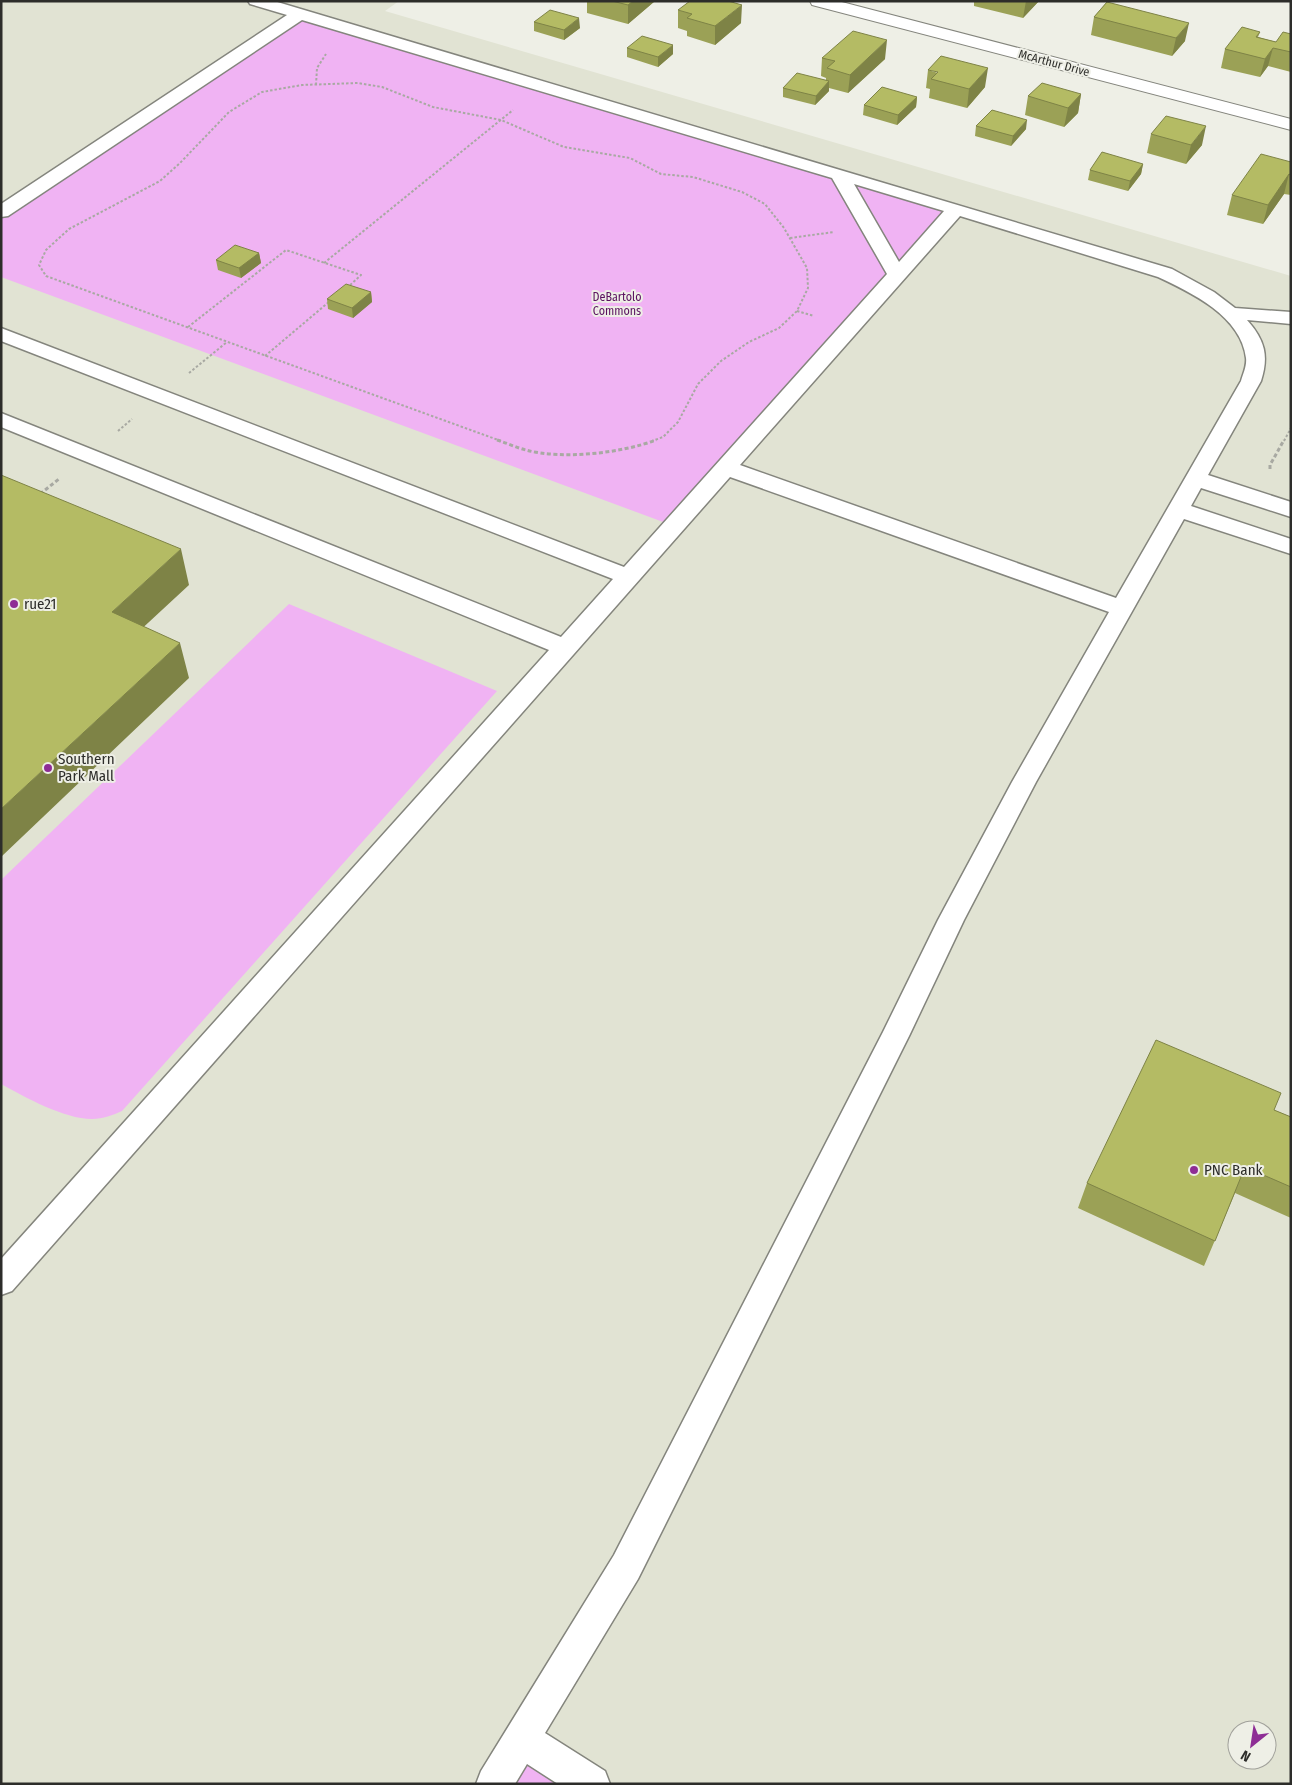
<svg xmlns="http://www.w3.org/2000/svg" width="1292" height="1785" font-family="'Fira Sans Condensed',sans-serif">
  <rect width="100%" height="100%" fill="#eeefe6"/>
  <path fill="#e1e3d3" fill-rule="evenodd" d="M1,1H399L385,11L1291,276V1784H1ZM1237,1730H1267V1760H1237Z"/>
  <path fill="#f0b3f3" d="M300,14L956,209L674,526L1,277V212Z
    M289,604L497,691L122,1111C113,1115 103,1119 92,1119C64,1119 25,1097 1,1084V880Z
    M521,1739L592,1784H494Z"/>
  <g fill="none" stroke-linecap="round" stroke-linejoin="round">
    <defs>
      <path id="service" d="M248,1H274L1172,269L1214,292L1235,308L1291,312V324L1247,320C1265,340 1269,356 1261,381L1208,475L1291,502V517L1201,488L1191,506L1291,539V554L1184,519L1036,782L964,920L910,1034L638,1579L545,1733L605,1771L610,1784H558L527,1764L515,1784H476L481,1771L614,1555L883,1032L938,920L1012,782L1109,612L730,477L12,1291L1,1295V1259L549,650L1,427V413L561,637L613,579L1,341V328L624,567L887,274L832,178L302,20L8,216L1,217V204L287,15L250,4ZM854,184L944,211L899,262ZM960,216L1158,277C1192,293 1241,316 1246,358C1247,366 1243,374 1241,381L1116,598L740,465Z"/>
      <path id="minor" d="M810,1H838L1291,119V130L812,5Z"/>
    </defs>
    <use href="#service" stroke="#84857d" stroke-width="3"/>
    <use href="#minor" stroke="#84857d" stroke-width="2"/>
    <path stroke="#a8a9a2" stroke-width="2" stroke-dasharray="2.5 2" stroke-linecap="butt" d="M316,85L317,68L326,54
      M790,238L834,232
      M324,263L513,110
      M797,311L814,316
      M188,327L286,250L361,275L347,288
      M265,356L330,301
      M189,373L227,342
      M118,431L132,419
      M501,441L46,276L39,265L46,250L69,229L160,181L180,163L229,112L262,92L302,85L358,83L382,87L433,107L501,120L564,147L630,158L661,174L693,177L742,192L765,204L784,228L807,268L808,288L797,311L779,328L749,342L721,361L698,384L678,422L663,437L652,441
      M1284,441L1291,428"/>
    <path stroke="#a8a9a2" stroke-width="3" stroke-dasharray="4 2.5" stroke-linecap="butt" d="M497,440C507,443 517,448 526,450C562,460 622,453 656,440
      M1270,469V465L1284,440
      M40,494L59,479"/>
    <use href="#service" fill="#fff" fill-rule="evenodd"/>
    <use href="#minor" fill="#fff" fill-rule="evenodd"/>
  </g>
  <path fill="#9ba156" d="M587,1H655L628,24L587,13Z
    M974,1H1039L1023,18L974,6Z
    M1107,2L1185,41L1172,56L1091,35L1094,17Z
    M678,10L741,23L715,45L687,36V31L678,28Z
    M534,22L580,28L564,40L534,31Z
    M1260,32L1258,37L1276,42L1291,34V72L1268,66L1260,77L1221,68L1225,49Z
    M627,48L673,54L658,67L627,57Z
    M822,58L885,59L848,93L829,88V91L815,105L783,97V88L826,80V78L821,76Z
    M928,70L985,87L967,108L929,98L930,89L926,88Z
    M1081,94L1078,113L1064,127L1025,115L1028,96Z
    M917,97L916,107L897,125L863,115L864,105Z
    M976,126L1026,129L1011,146L975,136Z
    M1151,134L1202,145L1186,164L1147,153Z
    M1291,162V195L1284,194L1263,224L1227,215L1232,195Z
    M1143,164L1141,174L1128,191L1088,180L1090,170Z
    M259,253L261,263L241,278L218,270L216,260Z
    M371,292L372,302L353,318L328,309L327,299Z
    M1274,1110L1291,1117V1218L1235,1193L1204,1266L1078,1208L1087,1183Z"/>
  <path fill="#7e8346" d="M633,1H655L628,24V5Z
    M1026,1H1039L1023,18Z
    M742,5L741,23L715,45V26Z
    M579,18L580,28L564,40V30Z
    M1189,23L1185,41L1172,56L1176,38Z
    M887,40L885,59L848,93L850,75Z
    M673,45V54L658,67V57Z
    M1273,48L1268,66L1260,77L1265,59Z
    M988,68L985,87L967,108L969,89Z
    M829,81V91L815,105L816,96Z
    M1081,94L1078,113L1064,127L1068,108Z
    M917,97L916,107L897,125L898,115Z
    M1027,120L1026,129L1011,146L1013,136Z
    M1206,126L1202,145L1186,164L1191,145Z
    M1143,164L1141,174L1128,191L1130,181Z
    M1289,174L1284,194L1263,224L1268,205Z
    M259,253L261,263L241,278L239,268Z
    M371,292L372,302L353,318L352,308Z
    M181,549L189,585L122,647L112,612Z
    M180,643L189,678L1,857V809Z"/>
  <path fill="#b4bb64" stroke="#7e8346" d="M612,1H633L628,5Z
    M690,1H728L742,5L715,26L687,18L692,14L678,10Z
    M1107,2L1189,23L1176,38L1094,17Z
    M550,10L579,18L564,30L534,22Z
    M1242,27L1260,32L1256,37L1276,42L1283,32L1291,34V52L1273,48L1265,59L1225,49Z
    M853,31L887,40L850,75L827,68L835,61L822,58Z
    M642,36L673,45L658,57L627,48Z
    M941,56L988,68L969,89L931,79L938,72L928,70Z
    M797,73L829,81L816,96L783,88Z
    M1042,83L1081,94L1068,108L1028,96Z
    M882,87L917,97L898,115L864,105Z
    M992,110L1027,120L1013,136L976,126Z
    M1166,116L1206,126L1191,145L1151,134Z
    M1102,152L1143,164L1130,181L1090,170Z
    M1261,154L1291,162V175L1289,174L1268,205L1232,195Z
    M235,245L259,253L239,268L216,260Z
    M346,284L371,292L352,308L327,299Z
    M1,475L181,549L112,612L180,643L1,809Z
    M1156,1040L1281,1093L1274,1110L1291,1117V1187L1245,1167L1215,1241L1087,1183Z"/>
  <g fill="#8e2d95" stroke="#eeefe6" stroke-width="2">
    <circle cx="14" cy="604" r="5"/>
    <circle cx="48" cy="768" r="5"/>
    <circle cx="1194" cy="1170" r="5"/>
  </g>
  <g text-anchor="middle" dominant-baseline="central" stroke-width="4" stroke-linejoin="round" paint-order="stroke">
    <g font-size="12" fill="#2d2d2a" stroke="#eeefe6">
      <text transform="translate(1054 63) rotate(15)">McArthur Drive</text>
    </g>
    <g font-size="12" fill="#5b1260" stroke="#eeefe6">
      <text x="617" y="297">DeBartolo<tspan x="617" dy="14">Commons</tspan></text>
    </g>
    <g font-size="15" fill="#2d2d2a" stroke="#eeefe6" text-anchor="start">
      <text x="24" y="604">rue21</text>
      <text x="58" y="759">Southern<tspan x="58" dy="17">Park Mall</tspan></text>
      <text x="1204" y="1170">PNC Bank</text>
    </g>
  </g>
  <rect width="1292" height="1785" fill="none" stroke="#2d2d2a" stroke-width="5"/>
  <g transform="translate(1252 1745) rotate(210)"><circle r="24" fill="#eeefe6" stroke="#a1a19b"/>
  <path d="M0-4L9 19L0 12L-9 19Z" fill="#8e2d95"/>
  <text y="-8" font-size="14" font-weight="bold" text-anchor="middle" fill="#2d2d2a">N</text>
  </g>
</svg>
